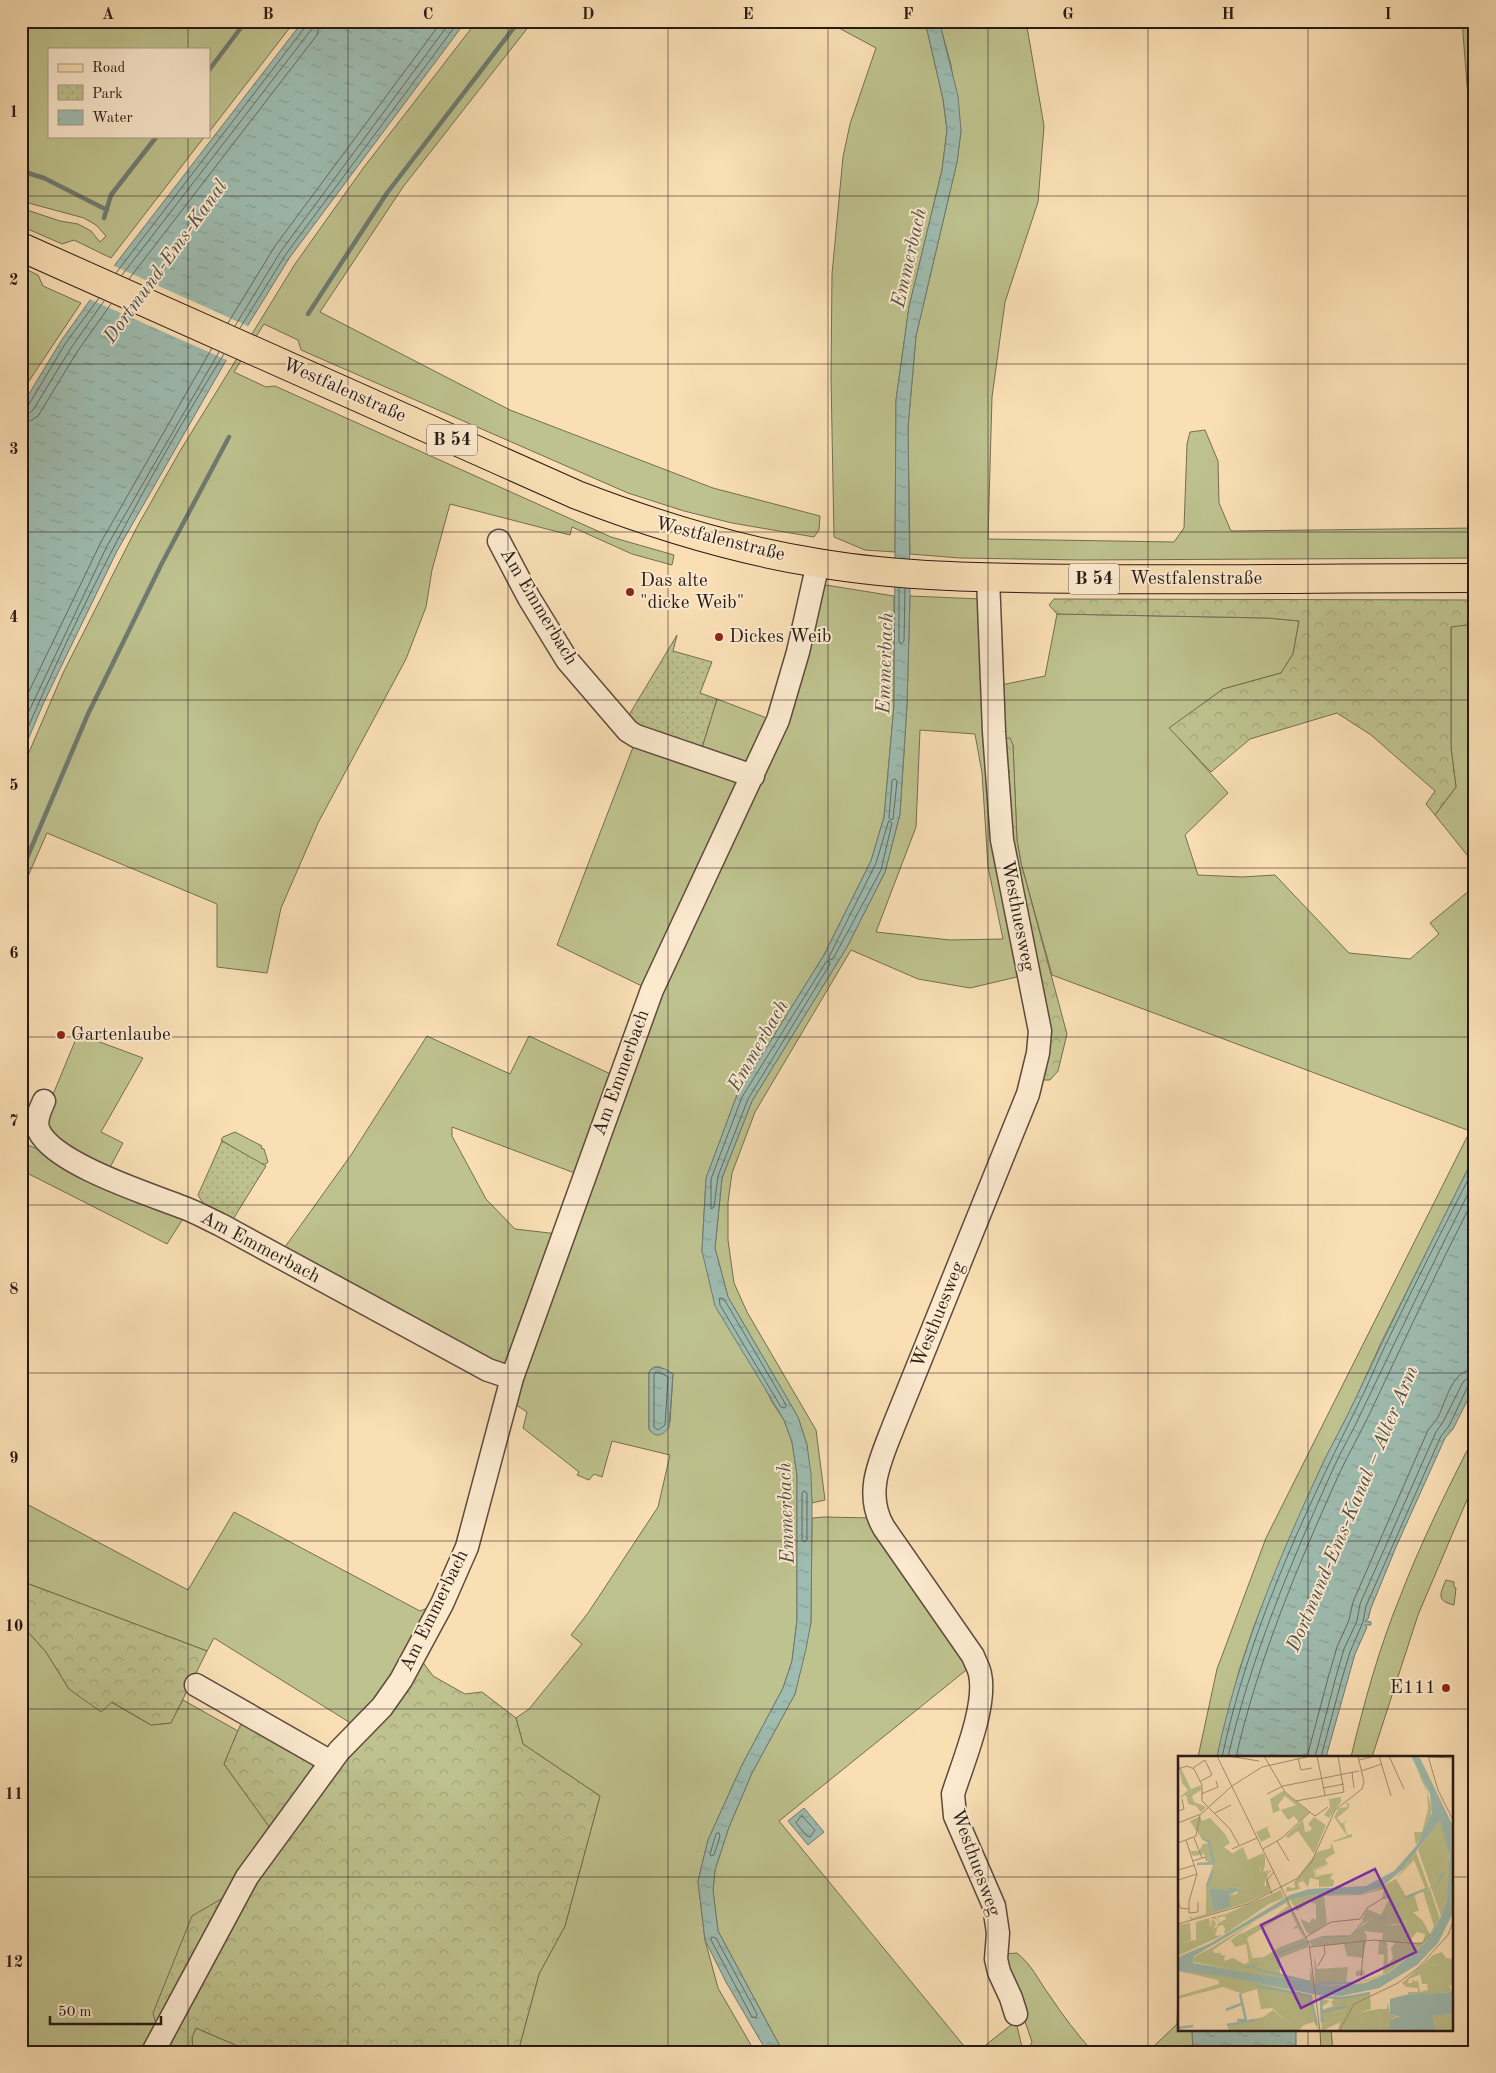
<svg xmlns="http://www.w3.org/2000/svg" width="1496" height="2073" font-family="'Old Standard TT',serif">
  <defs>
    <pattern id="forest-crowns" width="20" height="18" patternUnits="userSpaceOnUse" patternTransform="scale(1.25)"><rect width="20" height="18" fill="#bec28e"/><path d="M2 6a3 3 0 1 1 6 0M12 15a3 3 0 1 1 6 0" fill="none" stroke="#a3a67a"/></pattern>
    <pattern id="park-dots" width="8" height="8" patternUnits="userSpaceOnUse" patternTransform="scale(1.25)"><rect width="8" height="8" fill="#bec28e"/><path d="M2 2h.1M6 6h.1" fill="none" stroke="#a3a67a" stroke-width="1.8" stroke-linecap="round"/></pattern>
    <pattern id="water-ripples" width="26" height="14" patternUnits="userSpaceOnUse" patternTransform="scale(1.25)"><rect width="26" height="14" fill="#9ebcb0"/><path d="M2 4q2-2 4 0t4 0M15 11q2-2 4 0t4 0" fill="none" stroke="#88a196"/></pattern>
  </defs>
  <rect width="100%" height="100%" fill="#fadfb5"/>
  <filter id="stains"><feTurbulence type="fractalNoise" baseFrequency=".004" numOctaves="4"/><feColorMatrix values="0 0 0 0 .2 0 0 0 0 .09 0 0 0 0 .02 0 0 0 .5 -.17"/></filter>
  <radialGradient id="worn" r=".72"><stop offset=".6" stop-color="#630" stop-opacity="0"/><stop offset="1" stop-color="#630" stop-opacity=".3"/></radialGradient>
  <path fill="#bec28e" stroke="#746e52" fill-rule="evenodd" d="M21,21H295L209,132V49H49V136H205L111,258L74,240L62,244L21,226V208L60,221L78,224L91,231L100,242L106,236L96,225L84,218L21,201Z
    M477,21H533L403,187L320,312L510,410L713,488L820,516L819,530L814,537L732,523L684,511L628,493L301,350L298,340L264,324L234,372L266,387L275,386L611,537L674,555L672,565L632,554L572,527L570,535L450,504L432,570L426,607L406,659L318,823L281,908L267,973L217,967V904L47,833L21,892V771L63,673L137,527L180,451L295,264L364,167Z
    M826,21H925L943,99L947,130L942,170L909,307L896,400L895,552L865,550L834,537L831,377L832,274L843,157L850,124L876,48Z
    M939,21H1026L1044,126L1038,202L1005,302L992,397L988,539L1174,542L1184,528L1187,444L1190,432L1205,430L1218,461L1219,503L1231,531L1475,528V558L1080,560L960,558L910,554L908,427L916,336L957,162L961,131L951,65Z
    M1462,21H1475V186Z
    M21,267L38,275L43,286L81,303L21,393Z
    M826,585L894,596V706L884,817L871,861L824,955L737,1095L706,1179L702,1251L772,1402L784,1420L792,1442L797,1475V1620L792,1661L783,1688L742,1765L708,1840L698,1881L705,1940L718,1988L755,2052H518L539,1974L565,1926L600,1796L523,1744L516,1718L529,1709L582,1644L571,1635L588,1613L658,1507L670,1455L612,1441L602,1477L594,1474L589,1480L577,1475L579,1472L523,1428L527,1412L510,1401L618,1100L818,595ZM655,1367H660L673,1374L670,1422L651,1432L649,1429V1373L651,1369Z
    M910,596L981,599L1021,976L970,988L918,979L851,950L755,1112L732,1173L728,1202V1240L734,1283L747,1312L816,1430L825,1500L812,1503L807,1445L798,1417L728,1297L715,1248L722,1178L752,1101L847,947L885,872L900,814L907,705ZM920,730L975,734L982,773L988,867L1003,939L950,940L876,932L916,827Z
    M1057,614L1268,618L1299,621L1293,654L1281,673L1223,689L1170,728L1228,793L1185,835L1198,875L1242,877L1275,875L1349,953L1410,959L1439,934L1430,923L1475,886V1155L1381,1343L1352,1407L1323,1463L1291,1536L1254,1626L1239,1671L1217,1757H1198L1217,1669L1266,1538L1470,1131L1052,975L1021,863L1017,840L1013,745L1001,738V685L1045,676Z
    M1475,624V865L1435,815L1456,787L1451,748V626Z
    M717,699L772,720L746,766L700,754Z
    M635,742L742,784L646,988L557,945Z
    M78,1034L143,1058L101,1132L123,1143L107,1173L45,1130L49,1104Z
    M427,1036L510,1074L529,1036L615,1076L580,1175L452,1127V1136L486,1199L515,1229L558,1234L506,1364L495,1368L280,1254L351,1155Z
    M235,1132L262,1146L261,1148L264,1149L268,1162L266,1164H260L221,1140L223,1137Z
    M21,1142L42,1151L186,1214L167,1244L21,1170Z
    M1475,1435V1481L1418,1615L1372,1757H1351C1364,1703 1379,1648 1400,1597C1421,1542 1448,1488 1475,1435Z
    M21,1501L188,1590L234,1512L420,1611L437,1604L357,1727L214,1638L207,1651L21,1581Z
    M824,1517L872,1518L970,1667L779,1821L969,2052H783L718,1931L713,1891L715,1870L729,1827L752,1773L795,1694L811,1622L812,1518Z
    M1446,1580L1454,1582V1587L1456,1588L1454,1605C1436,1601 1440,1594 1446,1580Z
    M21,1624L46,1652L69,1689L111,1702L151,1725L170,1723L183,1700L238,1731L224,1764L273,1832L157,2028L151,2052H21Z
    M1180,1933V2029H1192L1193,2052H1146L1151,2049L1177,2024Z
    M1017,1953C1033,1966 1038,1980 1050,1996C1063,2016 1077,2034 1093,2052H1027L1032,2042L1002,1954Z
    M1016,2021L1023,2052H977Z
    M196,2028L252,2052H193L192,2037Z
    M1320,2029H1331L1333,2052H1321Z"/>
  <path fill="url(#forest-crowns)" stroke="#746e52" d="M1054,599L1475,600V624L1451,627V748L1456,787L1435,815L1426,804L1435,791L1371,735L1337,713L1250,739L1211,772L1169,728L1223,689L1281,673L1293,654L1299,621L1268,618L1057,614L1049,605Z
    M1001,738H1010L1013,745L1017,840L1021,863L1067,1034L1058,1071L1050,1080H1042L1011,857Z
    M21,1581L207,1651L171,1723L151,1725L112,1702L101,1712L69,1689L46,1652L21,1624Z
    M419,1657L433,1676L465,1694L482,1692L516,1718L523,1744L600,1796L565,1926L539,1974L518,2052H252L196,2028L192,2037L193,2052H157V2028L153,2013L192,1916L252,1881Z
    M242,1721L311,1758L314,1771L273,1832L224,1764Z"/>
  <path fill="url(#park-dots)" stroke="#746e52" d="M677,635L673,651L712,662L700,693L717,699L700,754L626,720Z
    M222,1141L266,1166L232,1221L206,1208L198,1195Z"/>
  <path fill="url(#water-ripples)" stroke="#6f7b72" d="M303,21H466L290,257L224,364L117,551L44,702L21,756V407L61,341L117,262Z
    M925,21H939L958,96L961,131L957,162L916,336L908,427L910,596L907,705L900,814L885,872L847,947L752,1101L722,1178L715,1248L728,1297L798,1417L807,1445L811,1474L812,1503L811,1622L806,1649L795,1694L752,1773L729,1827L715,1870L713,1891L718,1931L783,2052H767L726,1982L705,1940L698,1881L708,1840L742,1765L783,1688L792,1661L797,1620V1475L792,1442L784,1420L715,1306L702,1251L706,1178L737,1095L824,955L871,861L884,817L894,706L896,400L909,307L942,170L947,130L943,99Z
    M1475,1155V1385L1453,1429L1445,1438L1396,1547L1371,1608L1368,1619L1365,1621L1371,1622V1625H1365L1367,1627L1355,1654L1326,1757H1217C1238,1655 1279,1557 1323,1463C1332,1444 1343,1425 1352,1406C1392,1321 1433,1238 1475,1155Z
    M655,1367L665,1369L673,1374L669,1427C664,1435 655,1439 649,1429V1373L651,1369Z
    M804,1808L824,1832L808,1845L788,1821Z
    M1192,2029H1296V2052H1193Z"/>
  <path fill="#fadfb5" d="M112,265L250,327L229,361L89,299Z"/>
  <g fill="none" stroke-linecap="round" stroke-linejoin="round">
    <path stroke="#646b62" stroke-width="1" d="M116,273L306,26L307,21
      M122,275L311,30L313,21
      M129,279L317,35L321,21
      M228,323L275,246L442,21
      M235,326L281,251L451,21
      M240,328L286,254L459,21
      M21,409L28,406L65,344L99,298
      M21,415L28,414L33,410L71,348L104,301
      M21,423L30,421L38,416L77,352L111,304
      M899,588V641L901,644L904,641L905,588
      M21,708L101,542L212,348
      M21,728L107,546L219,352
      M21,744C78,609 147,478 224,354
      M895,779L897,781L893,819L891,820L889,818L892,781Z
      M889,821L892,823L881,870L833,959L830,960L829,957L876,863Z
      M829,961L830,964L748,1099L718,1176L714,1207L711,1209V1179L742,1097L826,962Z
      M720,1298L724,1299L782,1398L786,1405L785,1408L781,1407L720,1305Z
      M656,1372L663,1374L668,1377L665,1425L658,1430L654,1427V1375Z
      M804,1491L807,1493V1540L804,1542L802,1540V1494Z
      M1222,1757C1248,1635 1300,1522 1355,1411C1366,1390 1375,1367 1385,1346C1414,1285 1445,1225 1475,1166
      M1228,1757C1251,1656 1291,1563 1333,1469C1342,1449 1353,1431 1362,1411C1399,1334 1436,1256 1475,1180
      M1236,1757C1259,1657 1298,1565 1340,1472C1349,1453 1360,1434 1369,1415C1404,1341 1438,1268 1475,1196
      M1307,1757L1328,1678L1337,1647L1349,1620L1353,1602L1428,1430C1431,1426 1435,1422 1438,1417C1447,1400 1451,1370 1475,1369
      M1315,1757L1335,1680L1344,1649L1357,1621L1360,1604L1436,1432L1443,1422L1463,1382L1468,1378L1475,1376
      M1321,1757L1341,1682L1350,1652L1363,1622L1366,1606L1441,1436L1449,1426L1468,1386L1475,1383
      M802,1816L815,1830L810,1837L807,1836L796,1823Z
      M719,1833L720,1836L714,1855L711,1856L710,1854L716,1834Z
      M712,1937L716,1938L757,2014L756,2018L752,2017L711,1940Z"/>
    <path stroke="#6f7b72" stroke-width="4.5" d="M209,70L246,21
      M21,171L44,178L107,210
      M104,218L111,195L157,136
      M308,314L387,193L519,21
      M21,872L88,714L162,563L229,437"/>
    <defs>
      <path id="minor" d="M499,541L529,598L567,660L628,731L636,736L753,776
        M988,578L994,732L1002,840L1040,1031L1038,1053L1028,1094L894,1425C881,1459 863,1493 884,1528L973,1656C975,1662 979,1668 980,1674C987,1706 963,1762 953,1794L955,1816L994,1906L998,1933L996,1959L999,1972L1011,1998L1016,2014
        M44,1101C40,1110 34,1121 39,1131C54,1164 149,1194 182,1207C196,1212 208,1219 221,1225L488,1370L512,1378
        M196,1685L331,1762
        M153,2052L247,1877L339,1751L382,1707L401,1680L442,1604L467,1547L512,1378L652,990L778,720L798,652L818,563"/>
      <path id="major" d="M21,247L577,495C655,525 735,550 818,563C907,578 997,578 1087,579C1216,580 1345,578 1475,578"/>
    </defs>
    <use href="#minor" stroke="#5d4b3d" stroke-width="25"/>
    <use href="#major" stroke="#291a15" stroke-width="30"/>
    <use href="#minor" stroke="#fceacf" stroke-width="22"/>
    <use href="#major" stroke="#fadfb5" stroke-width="28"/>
  </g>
  <path fill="none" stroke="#291a15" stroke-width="1" stroke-opacity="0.55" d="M188,21V49M348,21V2052M508,21V2052M668,21V2052M828,21V2052M988,21V2052M1148,21V2052M1308,21V1757M188,136V2052M21,196H1475M21,364H1475M21,532H1475M21,700H1475M21,868H1475M21,1037H1475M21,1205H1475M21,1373H1475M21,1541H1475M21,1709H1475M21,1877H1180M1452,1877H1475M1308,2029V2052"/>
  <g fill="#8f2418" stroke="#fceacf" stroke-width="2">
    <circle cx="630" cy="592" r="5"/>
    <circle cx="719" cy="637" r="5"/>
    <circle cx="61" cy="1035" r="5"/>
    <circle cx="1446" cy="1688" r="5"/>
  </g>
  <g text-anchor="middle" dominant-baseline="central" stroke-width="4" stroke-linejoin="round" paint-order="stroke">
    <g fill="#fceacf" stroke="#68584d" stroke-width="1">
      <rect x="427" y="424.5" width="50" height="31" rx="4"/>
      <rect x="1069" y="563.5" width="50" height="31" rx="4"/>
    </g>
    <g font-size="18" font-weight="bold" fill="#291a15">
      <text x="452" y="440">B 54</text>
      <text x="1094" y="579">B 54</text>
    </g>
    <g font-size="19" fill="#291a15" stroke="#fceacf">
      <text transform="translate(344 391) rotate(24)">Westfalenstraße</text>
      <text transform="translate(720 540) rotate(14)">Westfalenstraße</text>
      <text x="1196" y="579">Westfalenstraße</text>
      <text transform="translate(538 607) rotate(59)">Am Emmerbach</text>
      <text transform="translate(1017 916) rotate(79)">Westhuesweg</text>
      <text transform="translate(622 1073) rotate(-70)">Am Emmerbach</text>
      <text transform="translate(260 1248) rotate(28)">Am Emmerbach</text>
      <text transform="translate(939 1315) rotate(-68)">Westhuesweg</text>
      <text transform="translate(435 1611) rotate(-64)">Am Emmerbach</text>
      <text transform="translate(975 1863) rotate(70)">Westhuesweg</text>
    </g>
    <g font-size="19" fill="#291a15" stroke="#fceacf" text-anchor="start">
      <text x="640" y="581">Das alte<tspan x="640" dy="22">"dicke Weib"</tspan></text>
      <text x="729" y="637">Dickes Weib</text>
      <text x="71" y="1035">Gartenlaube</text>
      <text x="1436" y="1688" text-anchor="end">E111</text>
    </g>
    <g font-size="20" font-style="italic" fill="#52534b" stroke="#fceacf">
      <text transform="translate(910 258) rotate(-77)">Emmerbach</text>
      <text transform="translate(166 262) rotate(-54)">Dortmund-Ems-Kanal</text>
      <text transform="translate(886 663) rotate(-88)">Emmerbach</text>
      <text transform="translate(759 1046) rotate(-60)">Emmerbach</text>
      <text transform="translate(1353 1509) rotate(-67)">Dortmund-Ems-Kanal – Alter Arm</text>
      <text transform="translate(787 1513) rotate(-92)">Emmerbach</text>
    </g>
  </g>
  <g transform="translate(1178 1756)">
    <rect width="275" height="275" fill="#fadfb5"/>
    <path d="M168,47H171V52L159,62L164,68L169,63L166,68L169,79L174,78V81L156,86L154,82L155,85L169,80L156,61L161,52L170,51ZM262,63L269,83L273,112L271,138L263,160L240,94ZM153,86L157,97L147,103L150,108L135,113L134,108L137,121H141L138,120L136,113L151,109L137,114L139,120L155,117L152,123L156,124L155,130L190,128L141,131V124L132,122L130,131L125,125L120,127L122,133L108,136L109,131L117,132L116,126L139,96L153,92ZM31,87L35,109H18L30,106L26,98L15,100L12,95H21L25,88ZM65,91L70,104L85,97L87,101V109L81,112L83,118L82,112L87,109L85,116L90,114L86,129L89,132L88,138L79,142L62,138L63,129L46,114L55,97ZM238,96L251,132L223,144L209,161L194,163L208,162L224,145L236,138L241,155L235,156L245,165L252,178L256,170L245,135L252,133L262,163L246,188L211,216L186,226L149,230L123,227L15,206L17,200L33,192L74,167H75L35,194L36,197H42L45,207L67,210L74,202L70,186L63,178L94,162L110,150L108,147L93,156L110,145L129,186L123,190L130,187V191L102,202V220L132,226V212L137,228L136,199L139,213L170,211L168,227L186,225V219L178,220V215L186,214L185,209L187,224L205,218L206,199L200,198L201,185H209L210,208L215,202L213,192L217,187L245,186L247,178L239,176L230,186L228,164L227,168H214L204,177L186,175L189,180L185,202L169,200L166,188L134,190L132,186L147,180L169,181L193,163L185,166L184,163L189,153L203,159L211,143H204L206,133L183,139L146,140L149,167L134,178L129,177L122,163L132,167L134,162L138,164V148L132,146L119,155L112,144L134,139L182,138L197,134L218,123ZM236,104L247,132L228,140L218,123ZM112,155L119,169L114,173L120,172L126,182L102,191L86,201L75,202L69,182ZM48,158H55L58,167L48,174L45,169L40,170L37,180L34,164V162H31L33,174L26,183L18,184V166L38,160L39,167L38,163H34L38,167L36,172L39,171V168L48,163L47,160L42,161L40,162L41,166H40L39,160ZM12,167L13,184L4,186V198L0,199V169ZM259,208L275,236L230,239V236H240V232L228,231V227H234L235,223L237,226L240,224L242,236L250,234L249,228H244L242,218L250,209ZM0,215L52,221L134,239L141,275L136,266L126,269L120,275L94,252L83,253L79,233L63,238L65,247L62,237L45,231L0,243V240L41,228L40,224ZM157,244L163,253L154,258L164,254L167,258L145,268L144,254L155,250L153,245ZM201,253L203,274H197L195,268L186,266L183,256ZM275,258V275H258L255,260ZM85,261L89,275H51L49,269Z" fill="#bec28e" fill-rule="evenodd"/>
    <path d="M238,12L246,25L254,53L251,67L238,89L236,76H244L250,53L249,36ZM105,35L131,56L121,66L116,60L110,64L103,54L95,57L92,43ZM107,40L118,49L102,54L100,49ZM163,41V46L151,62L146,59L152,51L151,43ZM22,60L24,65L32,62L47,78L52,87L46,91L55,98L46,114L67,116L62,138L79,142L88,138V120L84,119L90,117L92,113L93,115L89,119L92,136L69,147L12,164V160L14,162L28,158V129L36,106L31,87L24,83L12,65ZM57,131L60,132L59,138L51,139V150L35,155L31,132L48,135ZM136,61L148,69L136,98L120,75L110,82L108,80L125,64L127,76L132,75L134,72L130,68ZM103,134L106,142L91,148L47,178L46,175L58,167L55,158H48ZM33,162L37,180L45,179L4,198V186L26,183L25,179L33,174ZM229,164L230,186L234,184V188L224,189L204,184L206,170L227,168ZM63,177L70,186L74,205L67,210L45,208L41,193L44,200L47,198L46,205L55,202L66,208L71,206L68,188L57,191L53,184L42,191ZM264,196L268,202L275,203V232L263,220L259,208L250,209L248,216L231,223L228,231L224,227L255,199ZM192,237L193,253L183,256L186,266H195L198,274H203L201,253H209L210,247L212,258L222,262H214L211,275H160L162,266L144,275L142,242L152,245L143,251L145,268L167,258L164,254L154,258L163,252L154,242ZM95,254L116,271L120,275H89L85,261Z" fill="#bec28e" fill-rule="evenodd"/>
    <path d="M0,6L13,33L23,29V34L14,40L16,46L28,51L23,56L18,50L10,48L8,39L0,43L10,34L4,27ZM93,69L89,72L93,81L83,86L78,76Z" fill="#bec28e"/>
    <path d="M233,0L242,2L275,70V157L260,187L239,209L201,232L163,240L140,239L49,221L0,215V201L33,187L112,139L131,133L188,130L216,115L239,89L254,57L252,38ZM262,64L272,101L269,144L261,165L246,188L212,216L187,227L150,230L15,207L16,200L112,144L134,139L182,138L204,131L225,113ZM268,116L260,129L225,144L211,160L206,163H194L185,167L176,177L169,181H144L121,191L105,196L95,203L80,208L76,213L75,211L69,212L51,207L68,211L89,205L104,195L144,180L173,179L184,166L193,163L211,160L220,147L230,139L259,129L263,118ZM57,131L61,134L51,139L53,151L35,155L31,132L48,134ZM275,236V258L255,260L258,275H211L213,263L222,261L212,258V243L227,239Z" fill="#9ebcb0" fill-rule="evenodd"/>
    <path fill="none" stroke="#9ebcb0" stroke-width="2.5" d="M24,82L31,86L36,107M19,108L36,107M29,130L35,115M79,213L132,226M141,227H177M79,230L132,240M132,240L139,269M48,254L63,248M144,256L169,250M59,264H68L62,238M144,266L143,241L166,242L192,237M49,269L77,264M0,272L15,270"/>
    <path fill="none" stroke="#a69075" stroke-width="1" d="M39,0L131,188L142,275M50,0L81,5M86,0L107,36L137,60L150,51M139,0L147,39M201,0L213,40M211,0L226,33M250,0L260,34L275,64M251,1L275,2M120,2L123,14L134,12M181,4L197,0M15,12L27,4L34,19L23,25M0,13L9,10L16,13L24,29V45L52,73L61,89M183,15L204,8M174,16L176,32M145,32L166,28M23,38L40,31L38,25M89,38L105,30L181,15M118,45L166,36L160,0M0,55L6,53L4,43M37,57L53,49M0,67L23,58L54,30L84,11L133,0M16,82L24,102M8,84L19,118L11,145V157L20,156V146M99,85L111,105M0,87L18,80L22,59M54,93L79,82M85,93L104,82L132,56M15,105L27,101L29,105M0,114L17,109M0,124L19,118M94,138L89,124L96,116M0,143L2,152L11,153M0,168L70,148L120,122L134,105L157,54L184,33L186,26L180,0M128,181L153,166L182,163L189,152L207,141M132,191L196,184L243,188L252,178M140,210L147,197L146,189M183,220L186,186M161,275L176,248L220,227L240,212L270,179L275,166"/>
    <path fill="#7b2cbf" fill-opacity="0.15" stroke="#7b2cbf" stroke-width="2.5" d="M197,113L238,196L123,252L83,169Z"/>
    <rect width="275" height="275" fill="none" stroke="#291a15" stroke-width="2.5"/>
  </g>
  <rect width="1496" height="2073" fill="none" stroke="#fadfb5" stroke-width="55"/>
  <rect x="48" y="48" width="162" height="90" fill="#fceacf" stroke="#a89785"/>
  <rect x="58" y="64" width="25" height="8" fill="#fadfb5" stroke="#a89785"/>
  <text x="92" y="72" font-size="15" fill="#291a15">Road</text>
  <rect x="58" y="85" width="25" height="15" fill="url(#park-dots)" stroke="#a89785"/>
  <text x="92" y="98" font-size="15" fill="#291a15">Park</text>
  <rect x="58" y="110" width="25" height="15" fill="url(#water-ripples)" stroke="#a89785"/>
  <text x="92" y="122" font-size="15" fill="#291a15">Water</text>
  <path d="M50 2016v8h111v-8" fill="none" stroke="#291a15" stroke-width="2.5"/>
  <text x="58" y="2016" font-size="15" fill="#291a15" stroke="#fceacf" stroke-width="4" paint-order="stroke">50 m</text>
  <rect x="28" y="28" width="1440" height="2018" fill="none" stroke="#291a15" stroke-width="2"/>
  <g font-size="16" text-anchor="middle" font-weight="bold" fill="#291a15">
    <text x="108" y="19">A</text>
    <text x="268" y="19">B</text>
    <text x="428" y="19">C</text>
    <text x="588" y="19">D</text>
    <text x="748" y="19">E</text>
    <text x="908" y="19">F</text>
    <text x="1068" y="19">G</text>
    <text x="1228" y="19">H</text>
    <text x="1388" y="19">I</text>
    <text x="14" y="117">1</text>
    <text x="14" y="285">2</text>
    <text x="14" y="454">3</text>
    <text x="14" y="622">4</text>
    <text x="14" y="790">5</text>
    <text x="14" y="958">6</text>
    <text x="14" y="1126">7</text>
    <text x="14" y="1294">8</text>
    <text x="14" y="1463">9</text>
    <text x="14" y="1631">10</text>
    <text x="14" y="1799">11</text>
    <text x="14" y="1967">12</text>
  </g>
  <rect width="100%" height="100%" filter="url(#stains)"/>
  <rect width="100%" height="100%" fill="url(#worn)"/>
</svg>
